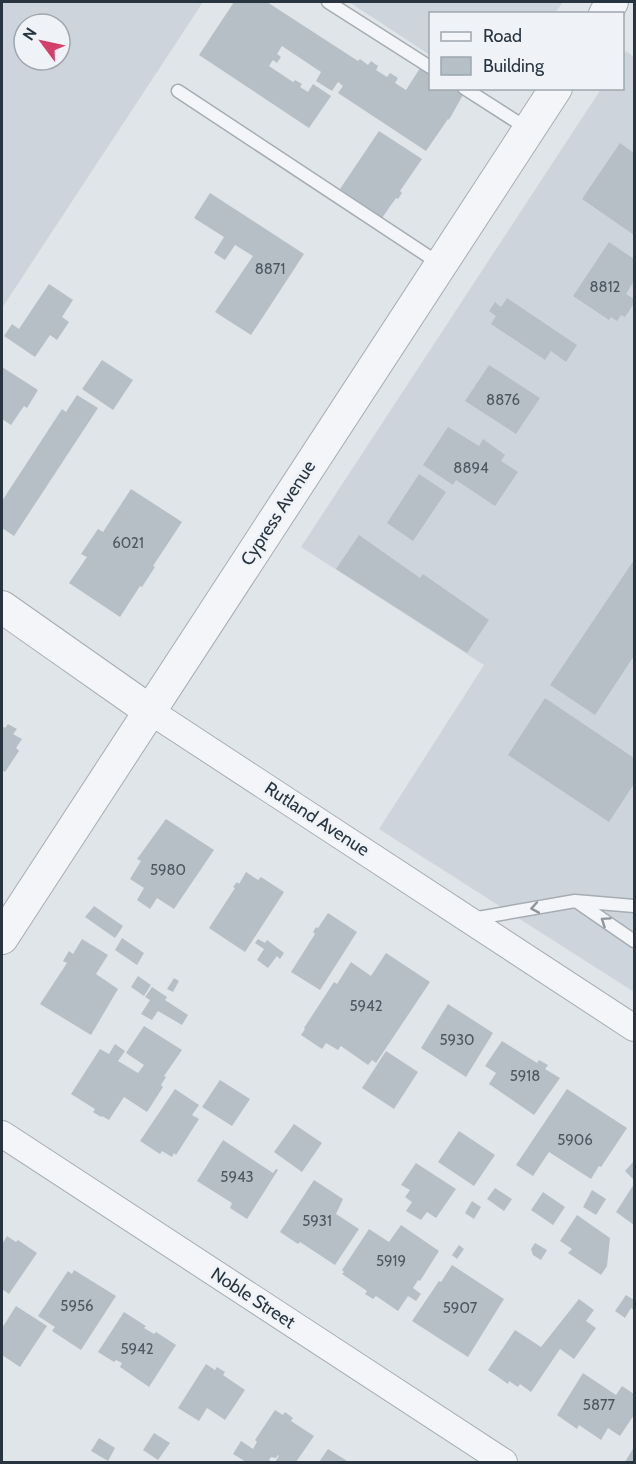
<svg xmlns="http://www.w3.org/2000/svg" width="636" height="1464" font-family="Cabin,sans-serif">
  <rect width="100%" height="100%" fill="#e0e5e9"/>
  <path fill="#ced4db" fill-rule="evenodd" d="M2,2H203L2,308ZM24,24H60V60H24Z
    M349,2H563L555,13L430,14V55Z
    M626,51L634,57V992L379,829L484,665L301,547L601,89L622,88L623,56Z"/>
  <path fill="#b7bfc6" d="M234,2H267L358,61L360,59L368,65L371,61L378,66L376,70L387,77L390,73L398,78L395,83L406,90L422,65L430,71V88H457L464,93L449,120L448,119L426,151L338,93L343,86L338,82L332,91L316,81L321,72L282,46L277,54L281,57L277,63L273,60L269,66L293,82L295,80L302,84L300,87L308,92L313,84L331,96L309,128L199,55Z
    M379,131L422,159L400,191L402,193L398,199L396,198L382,218L340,189Z
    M620,143L634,153V235L582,199Z
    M210,193L304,254L251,335L215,312L253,256L235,245L225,260L214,253L224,237L194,218Z
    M609,242L634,259V281L626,294L634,299V303L625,317L621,315L617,321L611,317L609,320L573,296Z
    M49,284L73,300L62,317L69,322L57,340L50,335L35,357L4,336L12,324L19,329Z
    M507,298L577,345L566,362L551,351L545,360L491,324L496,316L489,311L495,302L501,307Z
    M102,360L133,380L113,410L82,389Z
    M489,365L540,398L516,434L465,401Z
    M2,367L38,390L27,408L24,406L11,425L2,419Z
    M77,395L98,408L14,536L2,528V501L62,409L66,412Z
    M448,427L479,446L483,439L505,455L501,461L518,472L495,506L456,480L453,485L423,465Z
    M419,474L446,492L413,541L387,523Z
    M131,489L182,522L153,566L155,567L142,587L140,586L120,617L69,583L87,557L81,554L98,529L103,532Z
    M359,535L420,578L423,574L489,620L467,653L336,569Z
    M634,560V656L595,715L550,685Z
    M545,698L634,758V784L609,822L508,755Z
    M8,724L17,729L13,734L22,739L16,748L19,751L5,772L2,770V726L5,728Z
    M166,819L214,850L174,909L157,898L150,909L137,900L144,888L130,879L141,861L137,859Z
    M246,872L258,880L261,877L284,892L245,952L209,928L235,888L233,887L237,882L239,884Z
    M94,906L123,926L115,938L85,917Z
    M328,913L357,932L320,990L291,972L315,934L313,932L316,927L318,928Z
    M122,938L144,953L137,965L115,950Z
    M82,939L108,955L96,974L118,989L91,1035L40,1004L67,963L63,961L69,951L73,954Z
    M258,939L265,943L267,940L284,953L280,959L277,956L268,968L257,960L264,949L255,943Z
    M386,953L430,982L376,1063L372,1060L368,1065L341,1046L338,1050L326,1043L322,1049L301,1035L305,1029L304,1028L334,982L337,984L351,962L371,976Z
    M138,976L151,985L144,996L131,987Z
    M174,978L179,981L173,992L167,989Z
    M152,987L167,997L165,1000L188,1015L182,1025L158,1011L152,1020L141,1014L150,1000L145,997Z
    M448,1004L493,1033L466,1077L421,1048Z
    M144,1026L182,1050L164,1076L166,1077L161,1085L163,1087L147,1112L124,1097L109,1120L102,1116L101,1117L93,1112L95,1109L71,1094L100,1049L109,1054L115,1044L125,1051L118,1061L138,1073L144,1065L126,1053Z
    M502,1041L537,1063L539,1060L548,1065L545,1069L560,1078L534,1115L489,1084L496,1073L485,1066Z
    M386,1051L418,1072L394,1109L362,1088Z
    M220,1080L250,1099L232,1126L202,1107Z
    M175,1089L199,1105L192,1115L199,1119L176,1155L174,1153L172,1157L162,1151L160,1154L140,1141Z
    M567,1089L627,1128L601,1167L599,1166L591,1179L549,1152L533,1176L516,1165Z
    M294,1124L322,1143L302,1172L274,1152Z
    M459,1131L495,1155L474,1186L438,1162Z
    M223,1140L273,1173L276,1169L278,1170L247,1219L230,1208L232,1203L197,1181Z
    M634,1161V1180L625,1171Z
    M416,1163L456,1189L436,1218L427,1212L421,1220L406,1211L412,1202L405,1197L410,1190L401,1185Z
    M314,1180L343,1199L336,1214L359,1229L335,1265L300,1242L298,1244L280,1232Z
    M634,1184V1225L616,1212Z
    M495,1188L512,1199L504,1211L487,1199Z
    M592,1190L606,1199L596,1215L583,1207Z
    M543,1192L565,1207L553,1225L531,1210Z
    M472,1201L481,1207L474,1219L465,1213Z
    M577,1215L610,1238L607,1266L601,1275L568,1253L572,1249L560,1241Z
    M401,1225L439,1251L420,1281L418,1280L413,1288L421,1294L416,1301L408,1296L398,1311L376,1296L373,1299L365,1294L367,1291L342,1274L344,1272L342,1270L369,1229L389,1242Z
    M7,1236L16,1242L18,1240L37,1253L9,1294L2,1289V1244Z
    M535,1243L547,1250L541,1260L533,1255L531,1249Z
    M459,1245L464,1249L457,1259L452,1255Z
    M452,1265L504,1299L468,1357L412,1321L439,1281L441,1282Z
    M74,1270L116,1296L81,1350L52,1331L55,1327L38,1316L68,1271L72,1274Z
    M626,1295L634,1300V1310L631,1308L625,1318L615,1311Z
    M579,1299L594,1310L586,1321L596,1328L574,1359L560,1349L531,1392L520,1384L518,1387L509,1381L508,1384L488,1370L515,1330L541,1347Z
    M16,1306L47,1326L20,1367L2,1355V1328Z
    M124,1312L146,1326L144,1328L154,1334L156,1332L176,1345L149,1387L120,1367L122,1363L116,1360L114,1362L98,1352Z
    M206,1364L215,1370L217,1367L225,1372L223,1375L245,1390L225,1420L207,1408L199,1421L178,1408Z
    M583,1373L616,1395L622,1386L634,1394V1415L620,1436L608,1428L601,1440L579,1425L577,1429L557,1415Z
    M275,1410L283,1415L285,1412L293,1418L291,1421L314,1436L296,1462H275L279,1456L278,1455L276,1458L271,1457L269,1460L273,1462H246L233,1454L241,1441L253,1449L257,1442L255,1440Z
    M154,1433L170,1443L158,1460L143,1450Z
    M99,1438L115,1448L108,1461L91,1451Z
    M634,1447V1462H625Z
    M328,1449L349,1462H319Z"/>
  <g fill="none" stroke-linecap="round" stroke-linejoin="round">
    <defs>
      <path id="service" d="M328,2L430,67
        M464,88L528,129
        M178,91L440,264
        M576,901L634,941
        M472,919L575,901L634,906"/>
      <path id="minor" d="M150,711L634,1028
        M2,1134L504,1462"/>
      <path id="tertiary" d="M605,14L612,2
        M2,607L150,711
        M2,938L556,88"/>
    </defs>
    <use href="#service" stroke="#a5adb3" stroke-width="15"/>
    <use href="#minor" stroke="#a5adb3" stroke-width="28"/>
    <use href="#tertiary" stroke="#a5adb3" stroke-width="34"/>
    <use href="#service" stroke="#f3f5f8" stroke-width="12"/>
    <use href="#minor" stroke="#f3f5f8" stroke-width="26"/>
    <use href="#tertiary" stroke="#f3f5f8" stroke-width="32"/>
  </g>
  <defs><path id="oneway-chevron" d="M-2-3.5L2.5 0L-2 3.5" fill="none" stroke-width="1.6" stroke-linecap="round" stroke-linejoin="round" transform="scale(1.5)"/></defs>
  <g stroke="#8e959c">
    <use href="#oneway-chevron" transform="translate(535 908) rotate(170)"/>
    <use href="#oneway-chevron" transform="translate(605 921) rotate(-146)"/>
  </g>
  <g text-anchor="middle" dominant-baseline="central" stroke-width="5" stroke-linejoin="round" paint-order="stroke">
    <g font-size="15" fill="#4c5862">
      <text x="270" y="269">8871</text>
      <text x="605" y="287">8812</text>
      <text x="503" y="400">8876</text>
      <text x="471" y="468">8894</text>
      <text x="128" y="543">6021</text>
      <text x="168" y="870">5980</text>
      <text x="366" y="1006">5942</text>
      <text x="457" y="1040">5930</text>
      <text x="525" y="1076">5918</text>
      <text x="575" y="1140">5906</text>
      <text x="237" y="1177">5943</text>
      <text x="317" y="1221">5931</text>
      <text x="391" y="1261">5919</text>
      <text x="77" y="1306">5956</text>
      <text x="460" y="1308">5907</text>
      <text x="137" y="1349">5942</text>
      <text x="599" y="1405">5877</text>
    </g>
    <g font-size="18" fill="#283541" stroke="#eff3f7">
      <text transform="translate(278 513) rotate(-57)">Cypress Avenue</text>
      <text transform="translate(317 819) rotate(33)">Rutland Avenue</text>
      <text transform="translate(253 1298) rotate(33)">Noble Street</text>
    </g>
  </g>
  <rect width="636" height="1464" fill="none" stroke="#283541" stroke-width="6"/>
  <rect x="429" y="12" width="195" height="78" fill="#eff3f7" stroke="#9fa7ae" stroke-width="1.5"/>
  <rect x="441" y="32" width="30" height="9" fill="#f3f5f8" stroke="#9fa7ae" stroke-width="1.5"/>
  <text x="483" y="42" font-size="18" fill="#283541">Road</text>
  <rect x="441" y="57" width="30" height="18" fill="#b7bfc6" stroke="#9fa7ae" stroke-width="1.5"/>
  <text x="483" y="72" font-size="18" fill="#283541">Building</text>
  <g transform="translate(42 42) rotate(303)"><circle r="28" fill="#eff3f7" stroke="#9fa7ae" stroke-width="1.5"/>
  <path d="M0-4.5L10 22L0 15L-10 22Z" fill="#d3406a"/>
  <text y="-9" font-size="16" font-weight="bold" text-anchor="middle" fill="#283541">N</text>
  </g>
</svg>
